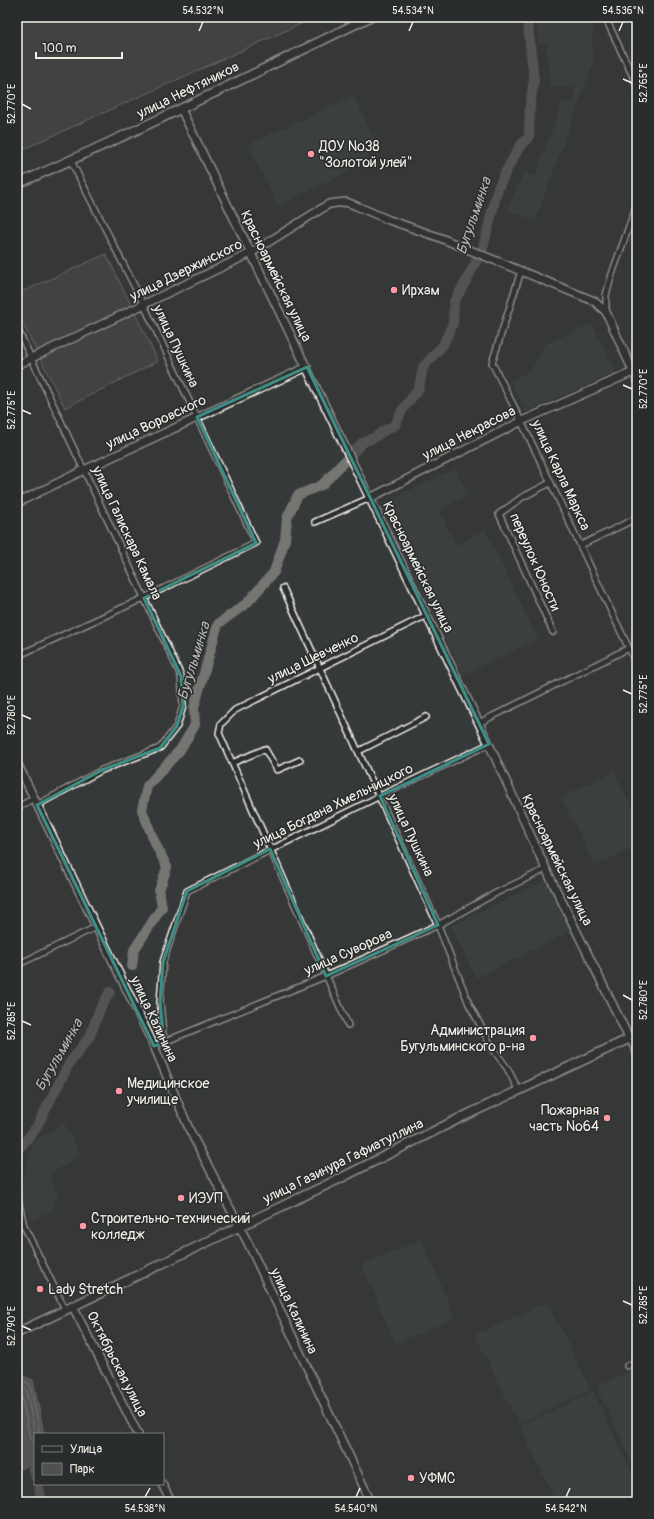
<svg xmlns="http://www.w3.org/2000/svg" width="654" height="1519" font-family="Pangolin,sans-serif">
  <rect width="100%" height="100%" fill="#363939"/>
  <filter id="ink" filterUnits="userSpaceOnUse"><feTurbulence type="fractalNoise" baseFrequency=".025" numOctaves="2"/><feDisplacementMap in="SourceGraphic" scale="8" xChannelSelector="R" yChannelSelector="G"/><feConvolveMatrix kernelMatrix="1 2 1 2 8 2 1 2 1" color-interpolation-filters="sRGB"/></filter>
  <g filter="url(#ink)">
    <path fill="#434645" d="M535,17H593L592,51L593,64L535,221L507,209L524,172L535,177L562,103L573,102L575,88L550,86L546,44L538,43Z
      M354,95L375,142L365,163L278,206L248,145Z
      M592,324L616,372L526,412L510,381L531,370L545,344Z
      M455,468L468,495L439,510L456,545L485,530L538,639L463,675L380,505Z
      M614,771L637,818V845L595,866L561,797Z
      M548,879L573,930L476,978L451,926Z
      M64,1123L81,1155L49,1175L58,1194L53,1210L32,1220L18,1193L34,1141Z
      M422,1239L455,1318L395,1344L362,1265Z
      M547,1302L591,1389L519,1424L475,1335Z
      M637,1367V1473L596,1387Z
      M593,1391L637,1483V1502H556L520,1426Z"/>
    <path fill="#4e514f" stroke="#a1a19c" d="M17,17H316L17,152Z
      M106,254L158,361L65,408L17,312V294Z"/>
    <path fill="#757572" stroke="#a8a7a1" d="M17,1374L33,1380L44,1434H35V1463L17,1470Z"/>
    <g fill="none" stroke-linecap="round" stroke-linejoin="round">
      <path stroke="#c1bfb9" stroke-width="1" d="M17,1378L30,1384L40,1434
        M17,1383L26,1388L35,1434
        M17,1390L21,1392L30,1438L35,1445"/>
      <path stroke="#757572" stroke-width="10" d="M132,966L134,950L162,907L159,891L167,867L155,843L142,810L147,786L180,750L195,725L194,708L218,624L247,603L274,572L285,540L287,518L298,495L322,485L362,443L375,437L385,430L395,425L403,409L419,388L423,367L443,345L453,323L454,302L466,281L483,248L498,188L507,169L520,146L529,137L530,105L534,80L527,17
        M17,1151L36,1128L69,1064L90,1036L100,1009L110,992
        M28,1452L35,1476
        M38,1484L42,1502"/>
      <defs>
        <path id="street" d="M605,17L637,85
          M521,271L492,363C543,462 588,565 637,665
          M606,312V295L612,274L637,204
          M17,328L181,676L183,706L177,726L160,748L102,770L37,805
          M550,483L521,498L499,514L553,632
          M17,492L22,500
          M315,522L370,498
          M581,545L637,518
          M283,588L438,925L469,1004L493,1049L507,1068L519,1091
          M17,656L144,598L256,543L144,305L71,161
          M479,723L629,648
          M359,751L426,717
          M232,763L265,749L277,770L300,760
          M17,808L34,798
          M17,965L96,927
          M348,1025L219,733L221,724L235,710L427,615
          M629,1038L637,1055
          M164,1043L160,1002L163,962L187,891L380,796L489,744
          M154,1046L326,976L438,925L496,893L546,869
          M17,1194L24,1226L65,1309
          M627,1366L637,1361"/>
        <path id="secondary" d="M181,109L489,744L546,869L629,1038
          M17,365L251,253L329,204L337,203L346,202L354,205L389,220L438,237L594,301L606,312L637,380
          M370,498L522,421L633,372
          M17,503L84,470L307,367
          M17,763L154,1046L190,1131L248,1243L371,1502
          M72,1305L138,1434
          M162,1484L171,1502"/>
        <path id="primary" d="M17,184C136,132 253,74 370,17
          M17,1333L341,1178L456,1120L637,1035"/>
      </defs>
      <use href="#street" stroke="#f4f1e8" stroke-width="8"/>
      <use href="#secondary" stroke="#f4f1e8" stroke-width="10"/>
      <use href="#primary" stroke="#f4f1e8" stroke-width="11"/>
      <use href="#street" stroke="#2a2d2e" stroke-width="5"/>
      <use href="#secondary" stroke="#2a2d2e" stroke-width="7"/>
      <use href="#primary" stroke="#2a2d2e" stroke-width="8"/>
    </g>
  </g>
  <path d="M0 0H654V1519H0ZM307,367L489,744L380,796L438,925L326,976L270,849L187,891L163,962L160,1002L164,1043L154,1046L37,805L102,770L160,748L177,726L183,706L181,676L144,598L256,543L197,417Z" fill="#363939" fill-opacity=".55" fill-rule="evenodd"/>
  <path fill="none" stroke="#3d8f86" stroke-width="3" stroke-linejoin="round" d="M307,367L489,744L380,796L438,925L326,976L270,849L187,891L163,962L160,1002L164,1043L154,1046L37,805L102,770L160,748L177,726L183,706L181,676L144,598L256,543L197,417Z"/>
  <path fill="none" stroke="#f4f1e8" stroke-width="1.5" d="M199,31L203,22M409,31L413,22M619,31L623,22M623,79L632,83M22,104L31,109M623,385L632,389M22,410L31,414M623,690L632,694M22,715L31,719M623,995L632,1000M22,1021L31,1025M623,1301L632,1305M22,1326L31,1330M145,1497L150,1488M356,1497L360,1488M566,1497L570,1488"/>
  <g fill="#ff9aa2" stroke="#2a2d2e" stroke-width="1.5">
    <circle cx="311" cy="154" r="4"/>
    <circle cx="394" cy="290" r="4"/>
    <circle cx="533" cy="1038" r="4"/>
    <circle cx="119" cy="1091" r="4"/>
    <circle cx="607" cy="1118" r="4"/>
    <circle cx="181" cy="1198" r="4"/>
    <circle cx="83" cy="1226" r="4"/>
    <circle cx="40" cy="1289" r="4"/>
    <circle cx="411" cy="1478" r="4"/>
  </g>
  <g text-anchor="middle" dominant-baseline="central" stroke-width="3" stroke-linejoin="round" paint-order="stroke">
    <g font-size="14" fill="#f4f1e8" stroke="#2a2d2e">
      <text transform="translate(188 90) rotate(-26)">улица Нефтяников</text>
      <text transform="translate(186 270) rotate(-26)">улица Дзержинского</text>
      <text transform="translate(276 276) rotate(64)">Красноармейская улица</text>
      <text transform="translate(176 346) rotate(65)">улица Пушкина</text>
      <text transform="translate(156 422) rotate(-25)">улица Воровского</text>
      <text transform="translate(469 433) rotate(-27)">улица Некрасова</text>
      <text transform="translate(561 475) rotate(65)">улица Карла Маркса</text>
      <text transform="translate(127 533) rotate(65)">улица Галискара Камала</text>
      <text transform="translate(535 562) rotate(66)">переулок Юности</text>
      <text transform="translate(418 567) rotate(64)">Красноармейская улица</text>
      <text transform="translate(313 658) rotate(-26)">улица Шевченко</text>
      <text transform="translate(333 806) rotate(-26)">улица Богдана Хмельницкого</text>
      <text transform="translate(411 835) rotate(65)">улица Пушкина</text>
      <text transform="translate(557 860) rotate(64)">Красноармейская улица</text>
      <text transform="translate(348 952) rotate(-24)">улица Суворова</text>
      <text transform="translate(154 1019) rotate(65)">улица Калинина</text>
      <text transform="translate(343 1161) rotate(-26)">улица Газинура Гафиатуллина</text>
      <text transform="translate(294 1311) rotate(65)">улица Калинина</text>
      <text transform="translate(117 1364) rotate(63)">Октябрьская улица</text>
    </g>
    <g font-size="14" fill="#f4f1e8" stroke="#2a2d2e" text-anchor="start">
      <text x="319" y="146">ДОУ №38<tspan x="319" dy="16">"Золотой улей"</tspan></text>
      <text x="402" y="290">Ирхам</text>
      <text x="525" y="1030" text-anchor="end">Администрация<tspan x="525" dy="16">Бугульминского р-на</tspan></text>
      <text x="127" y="1083">Медицинское<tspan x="127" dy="16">училище</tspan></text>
      <text x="599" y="1110" text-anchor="end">Пожарная<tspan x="599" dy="16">часть №64</tspan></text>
      <text x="189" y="1198">ИЭУП</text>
      <text x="91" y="1218">Строительно-технический<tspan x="91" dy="16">колледж</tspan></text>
      <text x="48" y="1289">Lady Stretch</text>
      <text x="419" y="1478">УФМС</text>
    </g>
    <g font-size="15" font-style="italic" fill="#b4b3ad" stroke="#2a2d2e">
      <text transform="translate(474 216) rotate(-71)">Бугульминка</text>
      <text transform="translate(194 661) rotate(-73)">Бугульминка</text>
      <text transform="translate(59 1055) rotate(-60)">Бугульминка</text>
    </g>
  </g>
  <rect width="654" height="1519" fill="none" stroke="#2a2d2e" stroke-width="44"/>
  <rect x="34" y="1433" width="130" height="52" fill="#2a2d2e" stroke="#7b7b78"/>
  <rect x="42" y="1446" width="20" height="6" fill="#2a2d2e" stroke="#7b7b78"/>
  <text x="70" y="1453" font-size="12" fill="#f4f1e8">Улица</text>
  <rect x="42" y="1463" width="20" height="12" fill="#4e514f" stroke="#7b7b78"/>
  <text x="70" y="1473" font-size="12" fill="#f4f1e8">Парк</text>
  <path d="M36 52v6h86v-6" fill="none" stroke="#f4f1e8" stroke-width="2"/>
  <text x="42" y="52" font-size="12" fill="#f4f1e8" stroke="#2a2d2e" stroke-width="3" paint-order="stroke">100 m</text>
  <rect x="22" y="22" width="610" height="1475" fill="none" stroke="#f4f1e8" stroke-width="1.5"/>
  <g font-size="10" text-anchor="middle" fill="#f4f1e8">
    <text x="203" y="14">54.532°N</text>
    <text x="413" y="14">54.534°N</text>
    <text x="623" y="14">54.536°N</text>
    <text transform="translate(643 83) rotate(-90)" y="4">52.765°E</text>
    <text transform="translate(11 104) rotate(-90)" y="4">52.770°E</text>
    <text transform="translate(643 389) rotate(-90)" y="4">52.770°E</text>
    <text transform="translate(11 410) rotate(-90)" y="4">52.775°E</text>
    <text transform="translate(643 694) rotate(-90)" y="4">52.775°E</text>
    <text transform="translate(11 715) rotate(-90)" y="4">52.780°E</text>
    <text transform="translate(643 1000) rotate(-90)" y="4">52.780°E</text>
    <text transform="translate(11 1021) rotate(-90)" y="4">52.785°E</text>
    <text transform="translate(643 1305) rotate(-90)" y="4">52.785°E</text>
    <text transform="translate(11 1326) rotate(-90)" y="4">52.790°E</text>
    <text x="145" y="1512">54.538°N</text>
    <text x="356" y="1512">54.540°N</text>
    <text x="566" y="1512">54.542°N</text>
  </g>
</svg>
